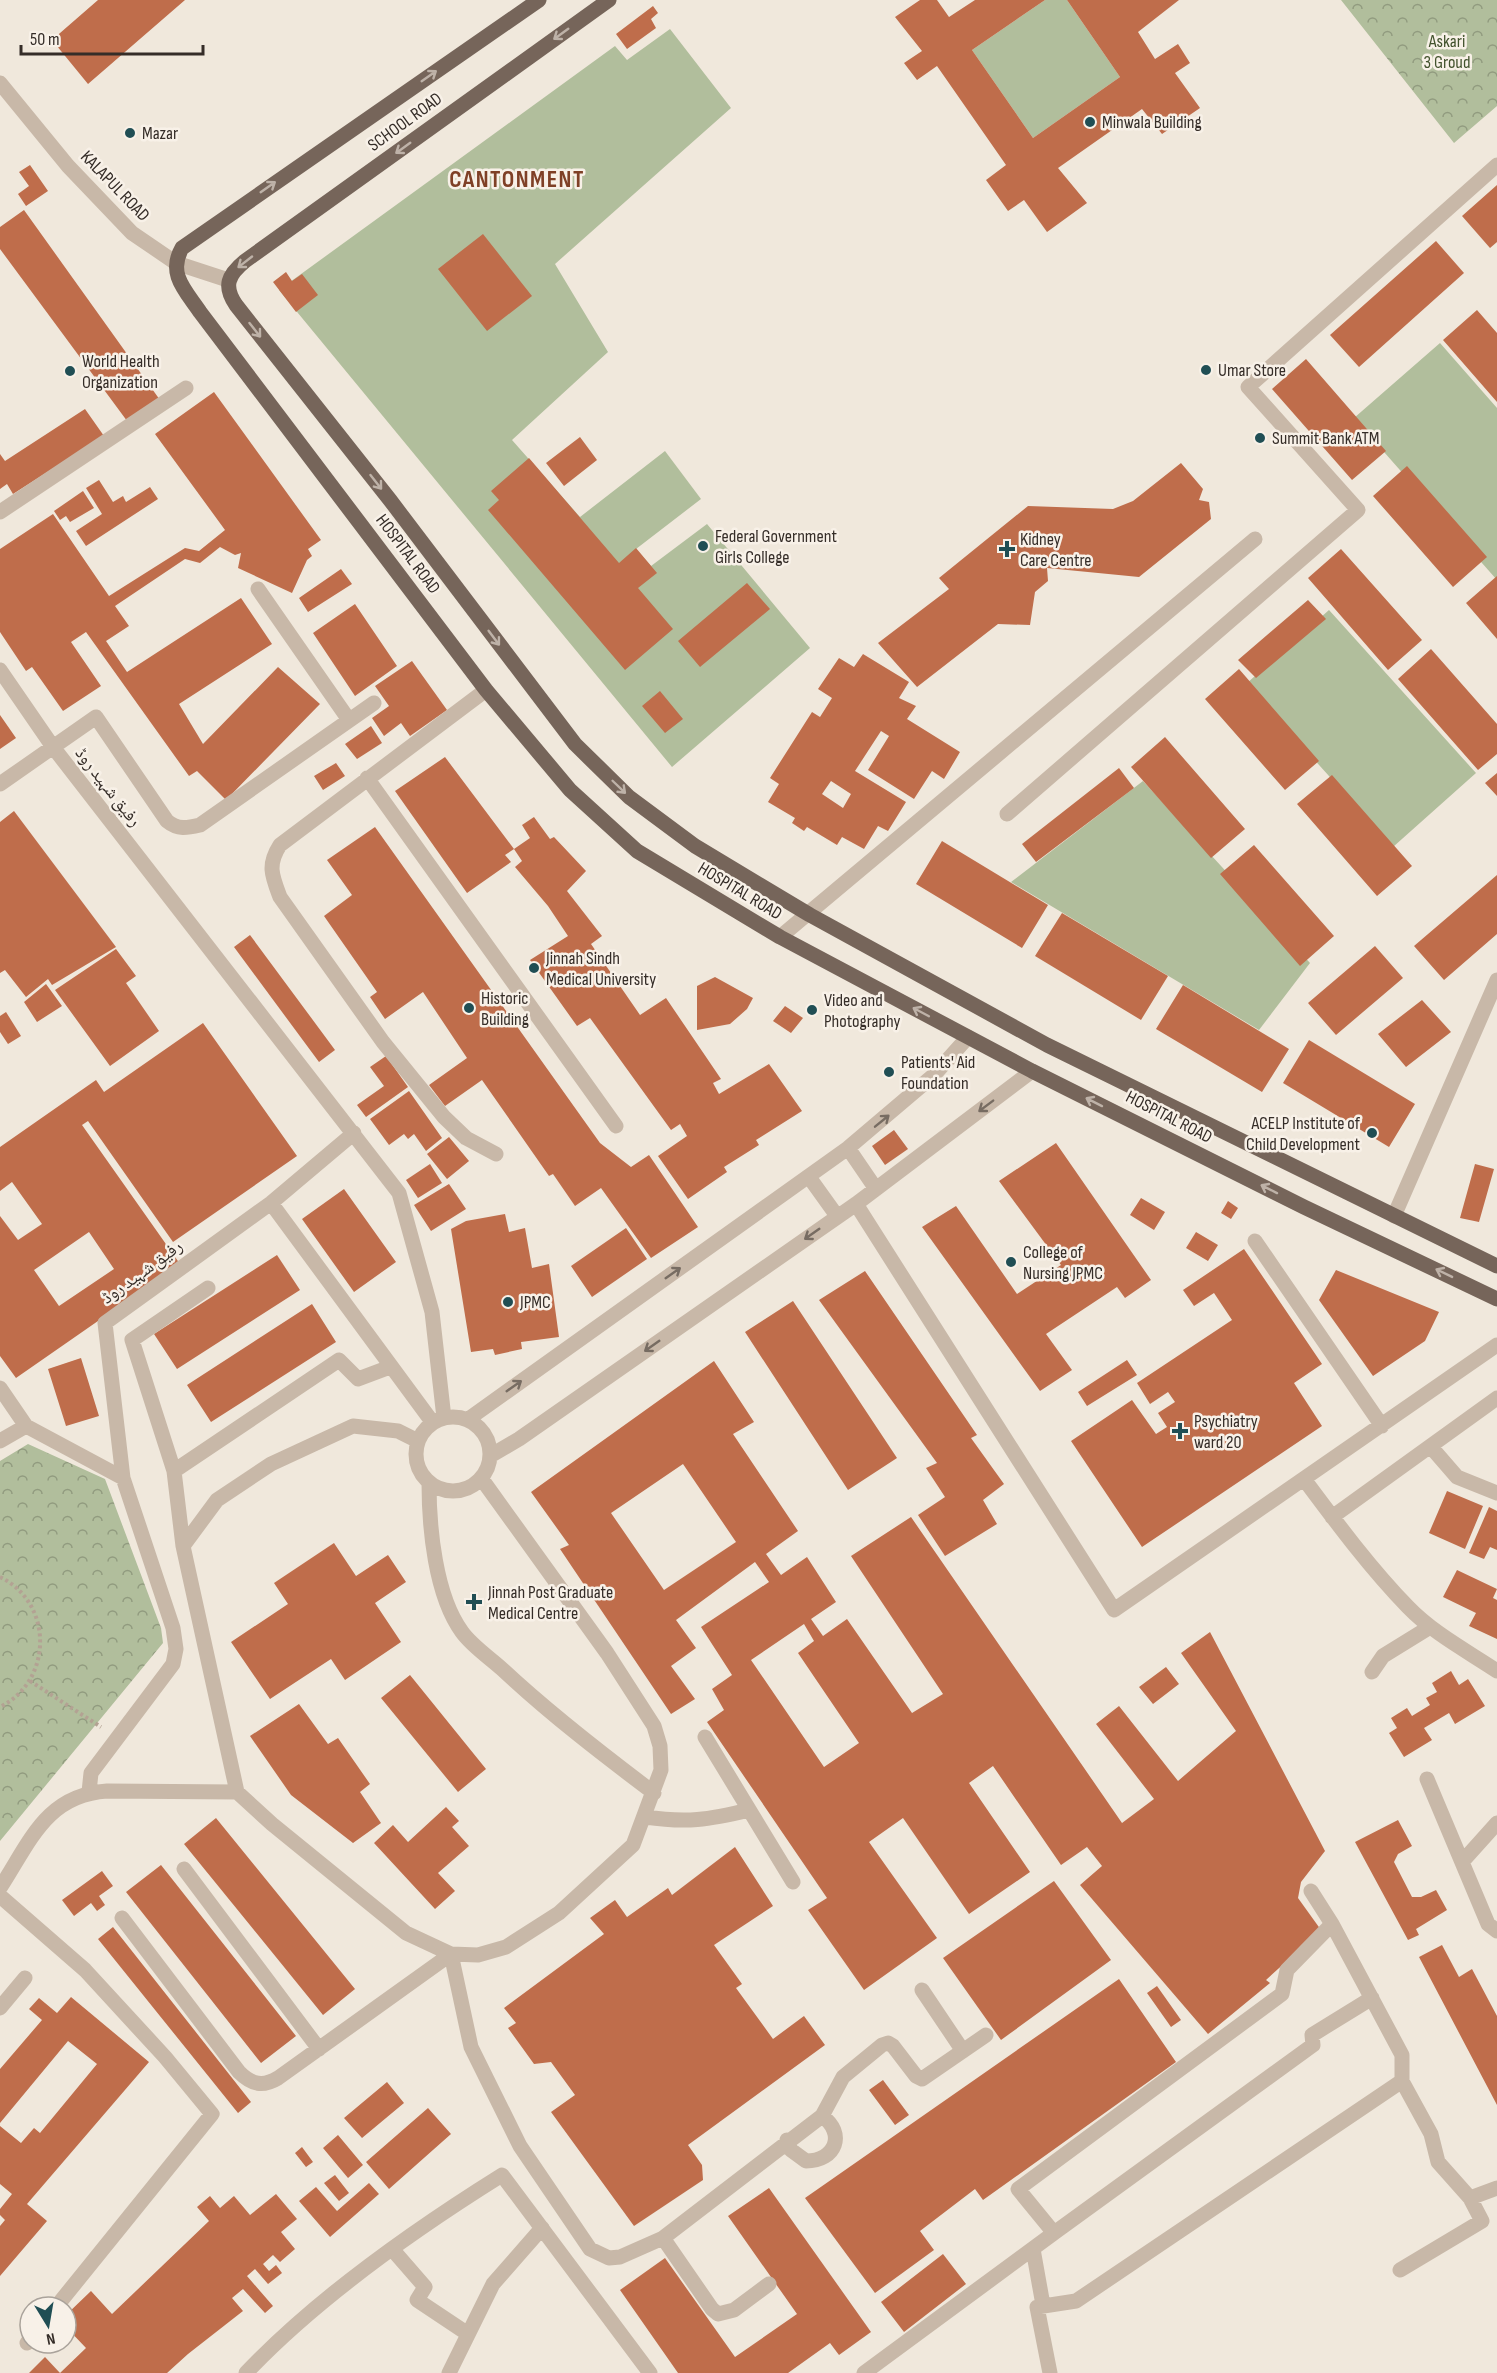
<svg xmlns="http://www.w3.org/2000/svg" width="1497" height="2373" font-family="'Sofia Sans Condensed','Noto Naskh Arabic',sans-serif">
  <defs>
    <pattern id="park-crowns" width="20" height="18" patternUnits="userSpaceOnUse" patternTransform="scale(1.5)"><rect width="20" height="18" fill="#b1be9c"/><path d="M2 6a3 3 0 1 1 6 0M12 15a3 3 0 1 1 6 0" fill="none" stroke="#919b7f"/></pattern>
  </defs>
  <rect width="100%" height="100%" fill="#f0e8dc"/>
  <path fill="#b1be9c" d="M1045,0H1067L1120,77L1033,138L972,50Z
    M670,29L731,108L555,264L608,352L512,440L580,517L665,451L701,499L636,549L651,566L707,524L810,648L672,767L279,290L615,46L627,60Z
    M1440,343L1497,408V580L1354,418Z
    M1329,610L1476,773L1393,847L1246,684Z
    M1143,781L1310,963L1259,1030L1011,882Z"/>
  <path fill="url(#park-crowns)" d="M1341,0H1497V106L1454,143Z
    M28,1444L105,1479L161,1628L163,1643L0,1841V1461Z"/>
  <path fill="#bf6d4b" fill-rule="evenodd" d="M98,0H185L88,84L52,40Z
    M920,0H937L949,17L975,0H1045L972,50L1033,138L1120,77L1067,0H1179L1138,32L1155,59L1178,44L1190,63L1175,73L1200,108L1162,134L1142,109L1058,168L1087,203L1047,232L1024,200L1008,211L986,180L1006,165L937,66L917,80L904,63L922,51L895,17Z
    M653,6L658,13L651,19L656,28L627,49L616,34Z
    M30,165L48,191L26,206L18,194L29,186L19,172Z
    M1497,185V242L1490,248L1462,216Z
    M24,210L165,407L133,429L0,249V227Z
    M483,234L532,296L487,331L438,269Z
    M1436,241L1464,273L1359,367L1330,335Z
    M286,272L292,281L302,274L318,295L296,312L273,282Z
    M1477,310L1497,333V402L1443,340Z
    M1306,359L1386,451L1352,480L1272,389Z
    M214,392L321,540L308,549L312,556L307,560L292,593L238,568L241,553L235,555L220,547L200,563L185,559L115,606L129,626L106,641L127,672L241,598L272,644L179,704L203,744L278,667L320,704L226,800L197,771L189,776L86,632L71,642L101,686L63,711L32,667L26,671L0,632V549L53,514L109,596L185,548L199,551L225,530L155,434Z
    M85,409L104,436L13,494L7,484L0,489V454L5,461Z
    M580,437L597,460L564,486L546,463Z
    M529,458L619,563L636,548L657,573L638,588L673,629L625,670L488,510L499,500L491,491Z
    M1181,463L1203,489L1199,500L1209,502L1211,519L1139,577L1047,568L1048,581L1035,592L1030,625L998,624L917,687L878,643L949,589L939,578L1028,506L1113,509L1133,501Z
    M1407,466L1487,557L1453,587L1373,496Z
    M99,480L113,502L123,496L126,502L150,487L158,499L86,546L76,531L102,514L86,488Z
    M83,491L94,508L70,522L66,516L60,520L54,511Z
    M1341,549L1422,640L1388,670L1308,578Z
    M341,569L352,584L308,612L299,598Z
    M1497,576V639L1466,603Z
    M747,583L770,609L700,667L678,641Z
    M1308,600L1326,619L1256,678L1238,660Z
    M355,604L397,666L355,696L313,633Z
    M1431,649L1497,724V754L1478,770L1398,679Z
    M863,654L909,682L899,698L916,706L907,719L960,752L944,779L932,771L914,799L868,770L889,736L881,731L855,771L906,802L888,831L878,826L864,849L842,837L837,845L807,827L804,831L792,823L795,818L768,802L779,784L770,778L812,712L820,717L832,698L818,689L839,658L854,667ZM831,781L851,794L843,808L822,794Z
    M412,661L447,710L410,736L401,723L384,736L372,718L389,706L375,686Z
    M1239,669L1319,761L1285,790L1205,699Z
    M660,691L683,719L665,733L642,706Z
    M0,715L16,738L0,749Z
    M371,726L382,743L357,759L345,744Z
    M1165,737L1245,829L1211,858L1131,767Z
    M445,757L514,849L505,855L511,862L467,893L395,791Z
    M336,763L345,776L323,790L314,776Z
    M1119,768L1134,788L1036,862L1022,844Z
    M1497,773V796L1485,783Z
    M1332,775L1412,866L1377,896L1297,804Z
    M14,811L116,947L52,985L48,979L26,997L5,970L0,973V822Z
    M534,817L550,839L554,837L586,871L567,891L602,936L591,944L640,1015L666,998L721,1079L713,1083L719,1094L769,1064L802,1111L756,1140L759,1145L724,1167L727,1172L688,1199L658,1156L687,1136L680,1124L671,1130L590,1018L577,1026L530,960L568,936L548,906L515,867L522,861L514,849L530,838L522,825Z
    M375,827L600,1143L631,1167L649,1155L698,1227L651,1258L601,1188L575,1206L553,1174L549,1176L482,1080L445,1106L429,1085L467,1058L423,992L385,1019L370,997L377,992L324,916L352,895L327,860Z
    M942,841L1048,905L1022,948L916,884Z
    M1254,845L1334,936L1300,966L1220,874Z
    M1497,875V934L1444,980L1414,946Z
    M1062,913L1168,976L1141,1020L1035,956Z
    M250,935L335,1050L319,1062L234,947Z
    M1375,946L1403,978L1336,1035L1308,1003Z
    M116,949L136,976L126,983L159,1031L110,1066L55,990Z
    M715,977L753,998L747,1009L730,1024L697,1030V986Z
    M46,984L62,1006L37,1022L24,1002Z
    M1183,985L1289,1049L1262,1092L1156,1029Z
    M1422,1000L1451,1032L1406,1067L1378,1034Z
    M785,1006L803,1018L791,1033L773,1021Z
    M6,1012L21,1036L8,1044L0,1032V1016Z
    M203,1023L297,1156L173,1242L88,1121L82,1125L180,1264L16,1378L0,1356V1216L18,1240L42,1224L12,1182L0,1191V1147L96,1080L104,1092ZM89,1232L114,1269L59,1306L34,1270Z
    M1309,1040L1415,1104L1389,1147L1283,1083Z
    M386,1056L408,1087L366,1117L357,1105L384,1086L370,1067Z
    M409,1091L442,1138L426,1151L414,1134L408,1139L404,1134L389,1145L370,1119Z
    M894,1130L908,1149L885,1165L872,1146Z
    M449,1137L469,1161L447,1179L427,1154Z
    M1056,1143L1151,1280L1125,1298L1117,1287L1046,1334L1072,1370L1040,1391L922,1227L956,1206L1017,1294L1061,1265L999,1181Z
    M430,1164L442,1183L418,1198L406,1180Z
    M1475,1164L1494,1169L1479,1222L1460,1218Z
    M449,1184L466,1209L431,1231L414,1205Z
    M344,1189L396,1262L354,1292L302,1219Z
    M1141,1198L1165,1212L1154,1230L1130,1215Z
    M1228,1201L1238,1208L1231,1219L1221,1213Z
    M505,1214L509,1232L525,1228L532,1268L549,1264L559,1337L521,1342L522,1349L495,1355L493,1349L471,1352L451,1229L466,1221Z
    M626,1228L647,1259L592,1297L571,1266Z
    M1196,1232L1218,1245L1208,1261L1186,1248Z
    M1244,1249L1322,1364L1294,1383L1322,1426L1142,1547L1071,1441L1132,1400L1156,1434L1167,1427L1158,1413L1175,1402L1168,1392L1150,1404L1137,1383L1232,1320L1214,1293L1194,1306L1183,1290Z
    M277,1255L300,1290L177,1369L154,1334Z
    M1336,1270L1439,1312L1425,1341L1373,1376L1319,1300Z
    M865,1271L977,1435L971,1438L1004,1484L983,1500L997,1524L945,1556L918,1515L945,1497L926,1468L937,1463L819,1300Z
    M793,1301L897,1458L848,1490L745,1332Z
    M312,1304L336,1342L211,1422L187,1385Z
    M81,1358L99,1416L66,1426L48,1369Z
    M1127,1360L1137,1375L1087,1406L1078,1392Z
    M714,1361L754,1422L733,1434L798,1531L766,1554L781,1575L807,1557L836,1602L811,1619L823,1636L847,1619L912,1713L943,1694L851,1556L911,1517L1122,1823L1154,1799L1096,1724L1119,1706L1178,1781L1236,1731L1181,1653L1210,1632L1325,1851L1301,1882L1298,1898L1321,1930L1266,1980L1270,1983L1208,2034L1080,1885L1102,1866L1087,1847L1061,1865L993,1766L969,1783L1030,1872L969,1914L903,1818L869,1842L937,1938L864,1990L808,1910L827,1898L707,1722L724,1710L712,1689L732,1675L701,1627L769,1582L755,1562L676,1620L696,1648L671,1666L695,1699L671,1714L560,1549L569,1545L531,1492ZM683,1464L736,1542L664,1590L611,1513ZM804,1624L814,1641L798,1653L859,1743L824,1767L751,1660Z
    M1447,1491L1483,1506L1465,1549L1429,1533Z
    M1489,1507L1497,1511V1550L1490,1547L1484,1559L1469,1553Z
    M334,1543L356,1576L388,1555L406,1582L375,1603L401,1642L345,1680L331,1659L270,1699L231,1642L288,1604L274,1583Z
    M1457,1570L1497,1589L1493,1598L1497,1600V1639L1469,1626L1476,1613L1443,1597Z
    M1166,1667L1179,1684L1153,1704L1139,1687Z
    M1451,1671L1459,1685L1468,1679L1485,1706L1455,1724L1449,1713L1424,1728L1432,1740L1404,1757L1389,1733L1397,1728L1391,1718L1407,1708L1412,1716L1430,1705L1426,1698L1437,1692L1432,1683Z
    M410,1675L486,1769L458,1792L381,1698Z
    M299,1704L328,1744L338,1738L370,1784L360,1792L381,1823L353,1843L291,1795L250,1736Z
    M446,1807L459,1821L452,1827L469,1846L438,1873L455,1891L435,1909L374,1843L393,1825L408,1842Z
    M216,1818L355,1989L323,2015L184,1844Z
    M1398,1820L1412,1846L1398,1854L1394,1862L1412,1897H1421L1436,1890L1447,1910L1416,1929L1419,1935L1408,1940L1355,1842Z
    M735,1847L773,1906L714,1945L742,1984L736,1988L773,2039L804,2016L825,2045L688,2145L702,2165L703,2180L634,2226L551,2112L575,2095L551,2062L534,2064L508,2028L516,2023L504,2008L604,1934L590,1918L615,1900L627,1917L668,1888L672,1895Z
    M161,1865L296,2036L261,2063L126,1892Z
    M102,1871L113,1886L99,1896L105,1905L97,1911L91,1903L74,1916L62,1900Z
    M1054,1881L1111,1960L1001,2040L943,1958Z
    M113,1927L251,2102L238,2113L98,1939Z
    M1442,1945L1459,1977L1472,1969L1497,2016V2105L1419,1957Z
    M1119,1979L1176,2062L983,2200L975,2189L920,2231L934,2250L875,2293L805,2198Z
    M1157,1986L1181,2020L1171,2027L1147,1993Z
    M71,1997L149,2062L27,2204L47,2221L0,2276V2226L5,2220L0,2215V2209L12,2194L0,2184V2126L21,2143L34,2128L40,2133L97,2064L68,2041L0,2123V2069L42,2020L29,2009L39,1998L57,2013Z
    M883,2080L909,2115L895,2125L869,2090Z
    M387,2082L404,2103L362,2138L344,2118Z
    M428,2108L451,2134L389,2189L366,2162Z
    M338,2135L363,2165L348,2178L323,2148Z
    M302,2147L313,2162L306,2167L295,2153Z
    M335,2175L349,2193L339,2201L324,2183Z
    M369,2183L379,2194L330,2237L299,2201L316,2187L337,2211Z
    M769,2188L871,2332L839,2355L830,2343L788,2373H678L620,2290L665,2258L735,2357L797,2314L728,2216Z
    M276,2194L297,2219L281,2232L295,2249L280,2262L273,2255L263,2264L269,2271L276,2265L282,2273L268,2284L255,2269L247,2276L273,2306L265,2313L243,2289L232,2298L243,2311L188,2354L167,2373H29L45,2357L60,2373L86,2348L66,2327V2315L91,2291L112,2314L209,2221L197,2207L210,2196L220,2208L234,2196L250,2215Z
    M943,2254L966,2284L904,2332L881,2302Z"/>
  <g fill="none" stroke-linecap="round" stroke-linejoin="round">
    <path stroke="#b3a293" stroke-width="4" stroke-dasharray="3 3" stroke-linecap="butt" d="M0,1577C54,1603 53,1681 0,1707
      M30,1681L101,1727"/>
    <path stroke="#c8b8a8" stroke-width="15" d="M0,83L68,166L132,233L176,263L228,280
      M0,512L186,388
      M258,589L349,720
      M0,670L53,747L399,1193L432,1312L444,1418
      M486,690L280,845C267,865 272,876 280,897L383,1042L444,1117L466,1138L496,1154
      M367,778L616,1126
      M0,784L96,717L167,821C178,830 187,828 200,825L374,703
      M1007,814L1358,510L1248,387L1497,165
      M780,937L1255,539
      M848,1148L876,1189
      M809,1177L837,1216
      M271,1203L433,1423
      M856,1204L1114,1610L1497,1345
      M1394,1216L1497,980
      M1255,1241L1382,1426
      M208,1288L132,1340L174,1471L183,1546L237,1792
      M0,1388L26,1426L123,1478
      M416 1454a37 37 0 1 1 74 0a37 37 0 1 1-74 0Z
      M467,1420L848,1148L934,1075L968,1037
      M0,1441L26,1426
      M1431,1447L1457,1477L1497,1493
      M490,1456L519,1439L856,1204L1032,1071
      M174,1471L339,1360L358,1379L390,1367
      M1304,1479C1336,1522 1370,1568 1408,1607C1433,1633 1467,1651 1497,1671
      M429,1483C429,1527 435,1595 462,1632C472,1646 490,1658 502,1669C550,1714 602,1754 654,1793
      M1332,1517L1497,1398
      M183,1546L217,1500L271,1464L353,1426L398,1431L418,1441
      M1372,1672L1383,1656L1430,1627
      M705,1737L793,1882
      M1427,1779L1488,1924L1497,1931
      M89,1792L91,1773L173,1664L176,1649L173,1628L123,1478L105,1323L271,1203L354,1133
      M645,1817C687,1823 708,1820 749,1810
      M1462,1862L1497,1823
      M184,1869L319,2049
      M0,1888C30,1842 46,1795 107,1791L237,1792L272,1824L406,1933L451,1954L478,1955L506,1947L559,1913L633,1845L661,1770L660,1746L654,1726L607,1653L481,1478
      M1311,1891L1332,1924L1402,2055V2081L1431,2134L1438,2162L1470,2198L1497,2188
      M0,1896L85,1970L165,2057L212,2114L56,2307
      M122,1918L239,2072C252,2085 263,2087 278,2078L451,1954L471,2047L520,2146L590,2249L609,2258L620,2257L663,2238L822,2116L843,2077L882,2045L888,2043L893,2046L916,2076L922,2079L986,2035
      M922,1990L963,2051
      M0,2008L25,1978
      M787,2140L791,2150L806,2161C836,2161 846,2133 822,2116
      M1054,2233L1313,2045L1312,2035L1372,1998
      M663,2238L712,2309L718,2314L734,2310L769,2284
      M392,2249L425,2287L417,2300L468,2334
      M1033,2249L1043,2305
      M1400,2270L1482,2221L1470,2198
      M27,2343L30,2339
      M246,2373C317,2298 414,2230 502,2175L650,2373
      M449,2373L493,2284L542,2228
      M864,2373L1054,2233L1018,2189L1282,1994L1287,1970L1332,1924
      M1050,2373L1037,2307L1076,2301L1402,2081"/>
    <path stroke="#76655a" stroke-width="15" d="M539,0L182,248C167,274 186,291 200,312L486,690L570,790L637,851L780,937L1032,1071L1304,1207L1497,1299
      M609,0L245,261C228,275 223,286 236,305L390,500L575,744L629,797L695,846L810,915L1047,1045L1497,1266"/>
  </g>
  <defs><path id="oneway-shaft" d="M-6 0H5M1.5-3L5.5 0L1.5 3" fill="none" stroke-width="1.6" stroke-linecap="round" stroke-linejoin="round" transform="scale(1.5)"/></defs>
  <g stroke="#beb2a8">
    <use href="#oneway-shaft" transform="translate(561 34) rotate(144)"/>
    <use href="#oneway-shaft" transform="translate(429 76) rotate(-35)"/>
    <use href="#oneway-shaft" transform="translate(403 148) rotate(144)"/>
    <use href="#oneway-shaft" transform="translate(268 187) rotate(-35)"/>
    <use href="#oneway-shaft" transform="translate(245 262) rotate(142)"/>
    <use href="#oneway-shaft" transform="translate(255 330) rotate(52)"/>
    <use href="#oneway-shaft" transform="translate(376 482) rotate(52)"/>
    <use href="#oneway-shaft" transform="translate(494 638) rotate(53)"/>
    <use href="#oneway-shaft" transform="translate(619 787) rotate(44)"/>
    <use href="#oneway-shaft" transform="translate(921 1012) rotate(-152)"/>
    <use href="#oneway-shaft" transform="translate(1094 1102) rotate(-153)"/>
    <use href="#oneway-shaft" transform="translate(1269 1189) rotate(-153)"/>
    <use href="#oneway-shaft" transform="translate(1444 1273) rotate(-154)"/>
  </g>
  <g stroke="#776c62">
    <use href="#oneway-shaft" transform="translate(986 1106) rotate(143)"/>
    <use href="#oneway-shaft" transform="translate(882 1121) rotate(-39)"/>
    <use href="#oneway-shaft" transform="translate(812 1234) rotate(145)"/>
    <use href="#oneway-shaft" transform="translate(673 1273) rotate(-35)"/>
    <use href="#oneway-shaft" transform="translate(652 1346) rotate(145)"/>
    <use href="#oneway-shaft" transform="translate(514 1386) rotate(-35)"/>
  </g>
  <g fill="#204e54" stroke="#f8f1e8" stroke-width="2">
    <circle cx="1090" cy="122" r="6"/>
    <circle cx="130" cy="133" r="6"/>
    <circle cx="1206" cy="370" r="6"/>
    <circle cx="70" cy="371" r="6"/>
    <circle cx="1260" cy="438" r="6"/>
    <circle cx="703" cy="546" r="6"/>
    <path d="M1004 540h6v6h6v6h-6v6h-6v-6h-6v-6h6z"/>
    <circle cx="534" cy="968" r="6"/>
    <circle cx="469" cy="1008" r="6"/>
    <circle cx="812" cy="1010" r="6"/>
    <circle cx="889" cy="1072" r="6"/>
    <circle cx="1372" cy="1133" r="6"/>
    <circle cx="1011" cy="1262" r="6"/>
    <circle cx="508" cy="1302" r="6"/>
    <path d="M1177 1422h6v6h6v6h-6v6h-6v-6h-6v-6h6z"/>
    <path d="M471 1593h6v6h6v6h-6v6h-6v-6h-6v-6h6z"/>
  </g>
  <g text-anchor="middle" dominant-baseline="central" stroke-width="5" stroke-linejoin="round" paint-order="stroke">
    <g font-size="18" fill="#42522d" stroke="#f8f1e8">
      <text x="1447" y="41">Askari<tspan x="1447" dy="21">3 Groud</tspan></text>
    </g>
    <g font-size="18" fill="#352d28" stroke="#f8f1e8">
      <text transform="translate(405 122) rotate(-36)">SCHOOL ROAD</text>
      <text transform="translate(115 186) rotate(46)">KALAPUL ROAD</text>
      <text transform="translate(408 554) rotate(53)">HOSPITAL ROAD</text>
      <text transform="translate(108 787) rotate(52)">رفیق شہید روڈ</text>
      <text transform="translate(740 891) rotate(31)">HOSPITAL ROAD</text>
      <text transform="translate(1169 1117) rotate(27)">HOSPITAL ROAD</text>
      <text transform="translate(142 1272) rotate(-36)">رفیق شہید روڈ</text>
    </g>
    <g font-size="18" fill="#352d28" stroke="#f8f1e8" text-anchor="start">
      <text x="1102" y="122">Minwala Building</text>
      <text x="142" y="133">Mazar</text>
      <text x="82" y="361">World Health<tspan x="82" dy="21">Organization</tspan></text>
      <text x="1218" y="370">Umar Store</text>
      <text x="1272" y="438">Summit Bank ATM</text>
      <text x="715" y="536">Federal Government<tspan x="715" dy="21">Girls College</tspan></text>
      <text x="1020" y="539">Kidney<tspan x="1020" dy="21">Care Centre</tspan></text>
      <text x="546" y="958">Jinnah Sindh<tspan x="546" dy="21">Medical University</tspan></text>
      <text x="481" y="998">Historic<tspan x="481" dy="21">Building</tspan></text>
      <text x="824" y="1000">Video and<tspan x="824" dy="21">Photography</tspan></text>
      <text x="901" y="1062">Patients' Aid<tspan x="901" dy="21">Foundation</tspan></text>
      <text x="1360" y="1123" text-anchor="end">ACELP Institute of<tspan x="1360" dy="21">Child Development</tspan></text>
      <text x="1023" y="1252">College of<tspan x="1023" dy="21">Nursing JPMC</tspan></text>
      <text x="520" y="1302">JPMC</text>
      <text x="1194" y="1421">Psychiatry<tspan x="1194" dy="21">ward 20</tspan></text>
      <text x="488" y="1592">Jinnah Post Graduate<tspan x="488" dy="21">Medical Centre</tspan></text>
    </g>
    <g font-size="24" font-weight="bold" letter-spacing="1.5" fill="#7f4026" stroke="#f8f1e8">
      <text x="517" y="179">CANTONMENT</text>
    </g>
  </g>
  <g transform="translate(48 2325) rotate(169)"><circle r="28" fill="#f8f1e8" stroke="#aaa39b" stroke-width="1.5"/>
  <path d="M0-4.5L10 22L0 15L-10 22Z" fill="#204e54"/>
  <text y="-9" font-size="16" font-weight="bold" text-anchor="middle" fill="#352d28">N</text>
  </g>
  <path d="M21 45v9h182v-9" fill="none" stroke="#352d28" stroke-width="3"/>
  <text x="30" y="45" font-size="18" fill="#352d28" stroke="#f8f1e8" stroke-width="4.5" paint-order="stroke">50 m</text>
</svg>
